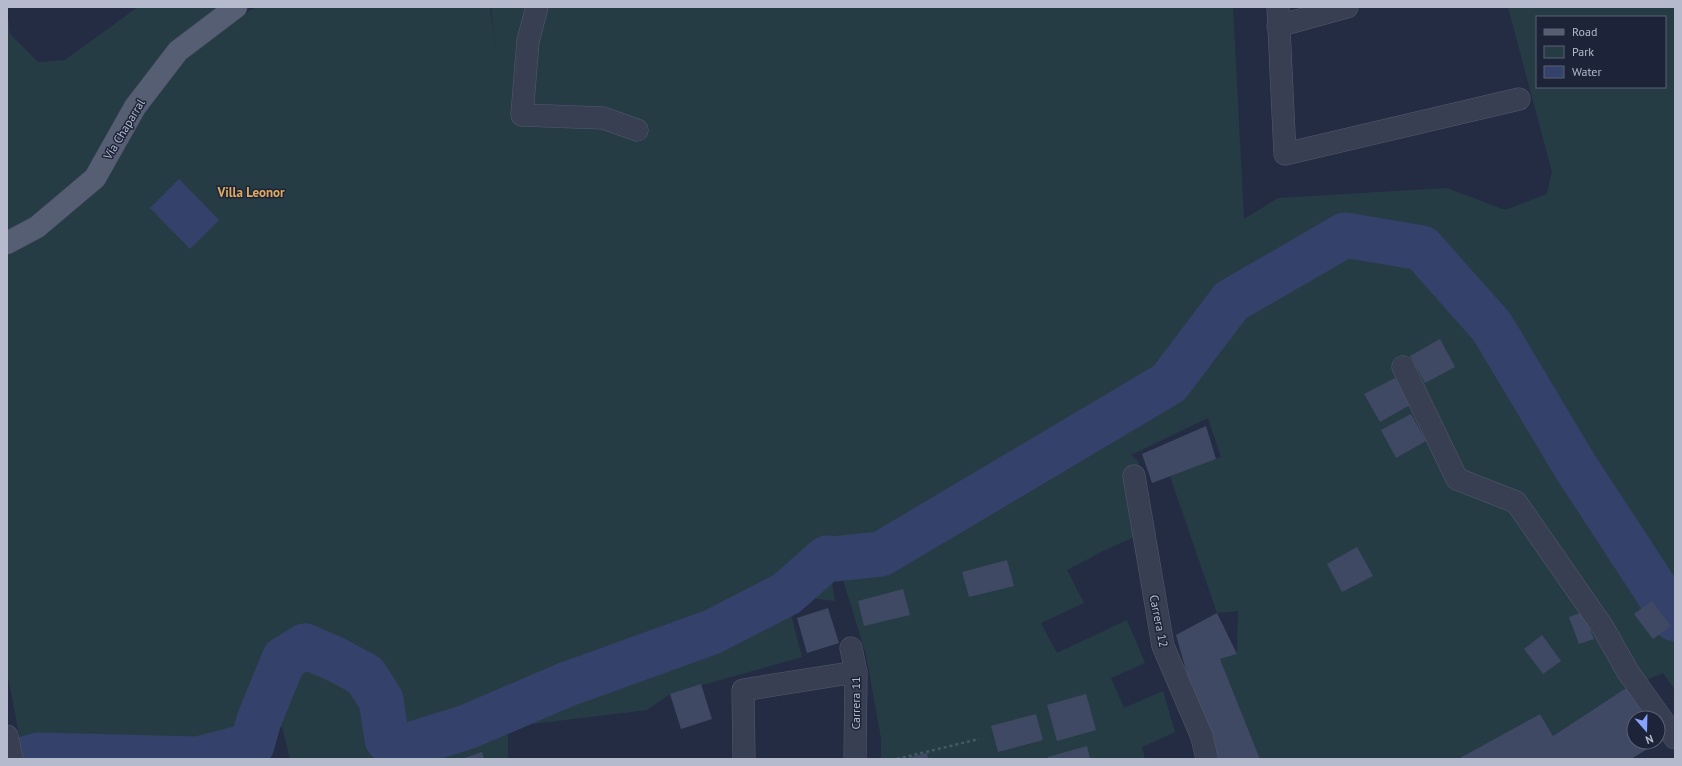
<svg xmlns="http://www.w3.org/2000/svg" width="1682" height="766" font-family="'PT Sans',sans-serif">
  <rect width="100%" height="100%" fill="#242c44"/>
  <path fill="#263c45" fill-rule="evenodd" d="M7,7L10,34L38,62L65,60L138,7H219L90,173L32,221L7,233Z
    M257,7H490L496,50L491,7H1233L1244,219L1278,198L1447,188L1505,210L1547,194L1552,172L1508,7H1675V690L1663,673L1623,690L1553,736L1540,714L1458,759H1260L1220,659L1237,654L1238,611L1217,613L1170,476L1221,457L1208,418L1131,455L1138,461L1141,469L1123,478L1144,533L1109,548L1067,570L1084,603L1041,623L1057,653L1127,620L1145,663L1111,678L1124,708L1163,691L1175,732L1142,747L1145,759H881V738L866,655L841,573L831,577L835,601L786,595L802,657L670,694L647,710L508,727V759H290L282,727L264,734L258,759H24L7,672V251L39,234L140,107L181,61L249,11ZM1537,17H1665V87H1537Z"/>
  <path fill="#34416a" d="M179,179L219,220L190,249L150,208Z"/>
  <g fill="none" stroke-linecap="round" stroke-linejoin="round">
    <path stroke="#34416a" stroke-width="45" d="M25,759L38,755L198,759L252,745L259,720L284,659L305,646L335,659L365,675L381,700L387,739L396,749L467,727L565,685L712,632L786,594L827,558L833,559L881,554L1169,383L1231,301L1345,235L1422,248L1492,327L1575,466L1675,619"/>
  </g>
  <path fill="#404964" d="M1440,339L1455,367L1425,383L1410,356Z
    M1395,378L1410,405L1380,422L1364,394Z
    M1411,414L1426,441L1396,458L1381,430Z
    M1206,426L1216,459L1152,483L1142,454Z
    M1357,547L1373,576L1342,592L1327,564Z
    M1007,560L1014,586L969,597L962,572Z
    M903,589L910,615L864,626L858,601Z
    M1652,601L1671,626L1653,639L1634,614Z
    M828,608L839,643L807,653L797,618Z
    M1583,612L1594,639L1579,644L1569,617Z
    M1217,613L1237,654L1220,659L1260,759H1211L1176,635Z
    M1542,635L1561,661L1543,674L1524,649Z
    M701,684L712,719L681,729L670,694Z
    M1634,685L1656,718H1634V742H1658V720L1669,736L1631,759H1458L1540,714L1553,736L1623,690Z
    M1086,694L1096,730L1057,741L1047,705Z
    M1036,714L1043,740L998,752L991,726Z
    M1087,746L1090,759H1048V757Z
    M482,752L484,759H462Z
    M927,753L928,759H907V758Z"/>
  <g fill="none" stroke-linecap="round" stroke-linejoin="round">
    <defs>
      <path id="minor" d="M537,7L528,41L522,115L603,118L637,130
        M1278,7L1285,154L1519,99
        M1278,26L1347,7
        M1403,367L1457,479L1516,502L1602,626L1628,672L1675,738
        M1134,476L1163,646L1202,737L1207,759
        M851,648L856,672L855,759
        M7,736L12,759
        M744,759L743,690L856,672"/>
      <path id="major" d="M7,243L37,227L95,178L135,107L178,51L236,7"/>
    </defs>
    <use href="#minor" stroke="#535a6d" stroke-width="23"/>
    <use href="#major" stroke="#42485c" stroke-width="23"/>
    <path stroke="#445961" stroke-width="2.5" stroke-dasharray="3 3" stroke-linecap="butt" d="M897,759L979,739"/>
    <use href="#minor" stroke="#383f53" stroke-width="22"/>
    <use href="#major" stroke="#565e73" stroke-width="22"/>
  </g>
  <g text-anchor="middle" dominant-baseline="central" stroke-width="3" stroke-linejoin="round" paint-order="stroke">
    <g font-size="12" fill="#b5bbcd" stroke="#1d2439">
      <text transform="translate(124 129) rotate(-59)">Vía Chaparral</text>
      <text transform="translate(1159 621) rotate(79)">Carrera 12</text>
      <text transform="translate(855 703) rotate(-90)">Carrera 11</text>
    </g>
    <g font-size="13" font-weight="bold" fill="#e0ab5d" stroke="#1d2439">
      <text x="251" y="192">Villa Leonor</text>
    </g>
  </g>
  <rect width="1682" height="766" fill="none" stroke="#b5bbcd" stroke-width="16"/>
  <rect x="1536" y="16" width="130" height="72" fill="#1d2439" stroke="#5a6074"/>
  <rect x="1544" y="29" width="20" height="6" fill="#565e73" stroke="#5a6074"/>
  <text x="1572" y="36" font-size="12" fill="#b5bbcd">Road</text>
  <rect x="1544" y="46" width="20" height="12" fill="#263c45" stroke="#5a6074"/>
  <text x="1572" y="56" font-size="12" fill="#b5bbcd">Park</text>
  <rect x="1544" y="66" width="20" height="12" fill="#34416a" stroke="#5a6074"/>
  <text x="1572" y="76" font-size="12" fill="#b5bbcd">Water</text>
  <g transform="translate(1646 730) rotate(160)"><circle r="19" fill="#1d2439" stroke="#5a6074"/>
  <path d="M0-3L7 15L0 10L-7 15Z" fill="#88a3ff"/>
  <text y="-6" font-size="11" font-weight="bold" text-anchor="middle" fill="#b5bbcd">N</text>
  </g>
</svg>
